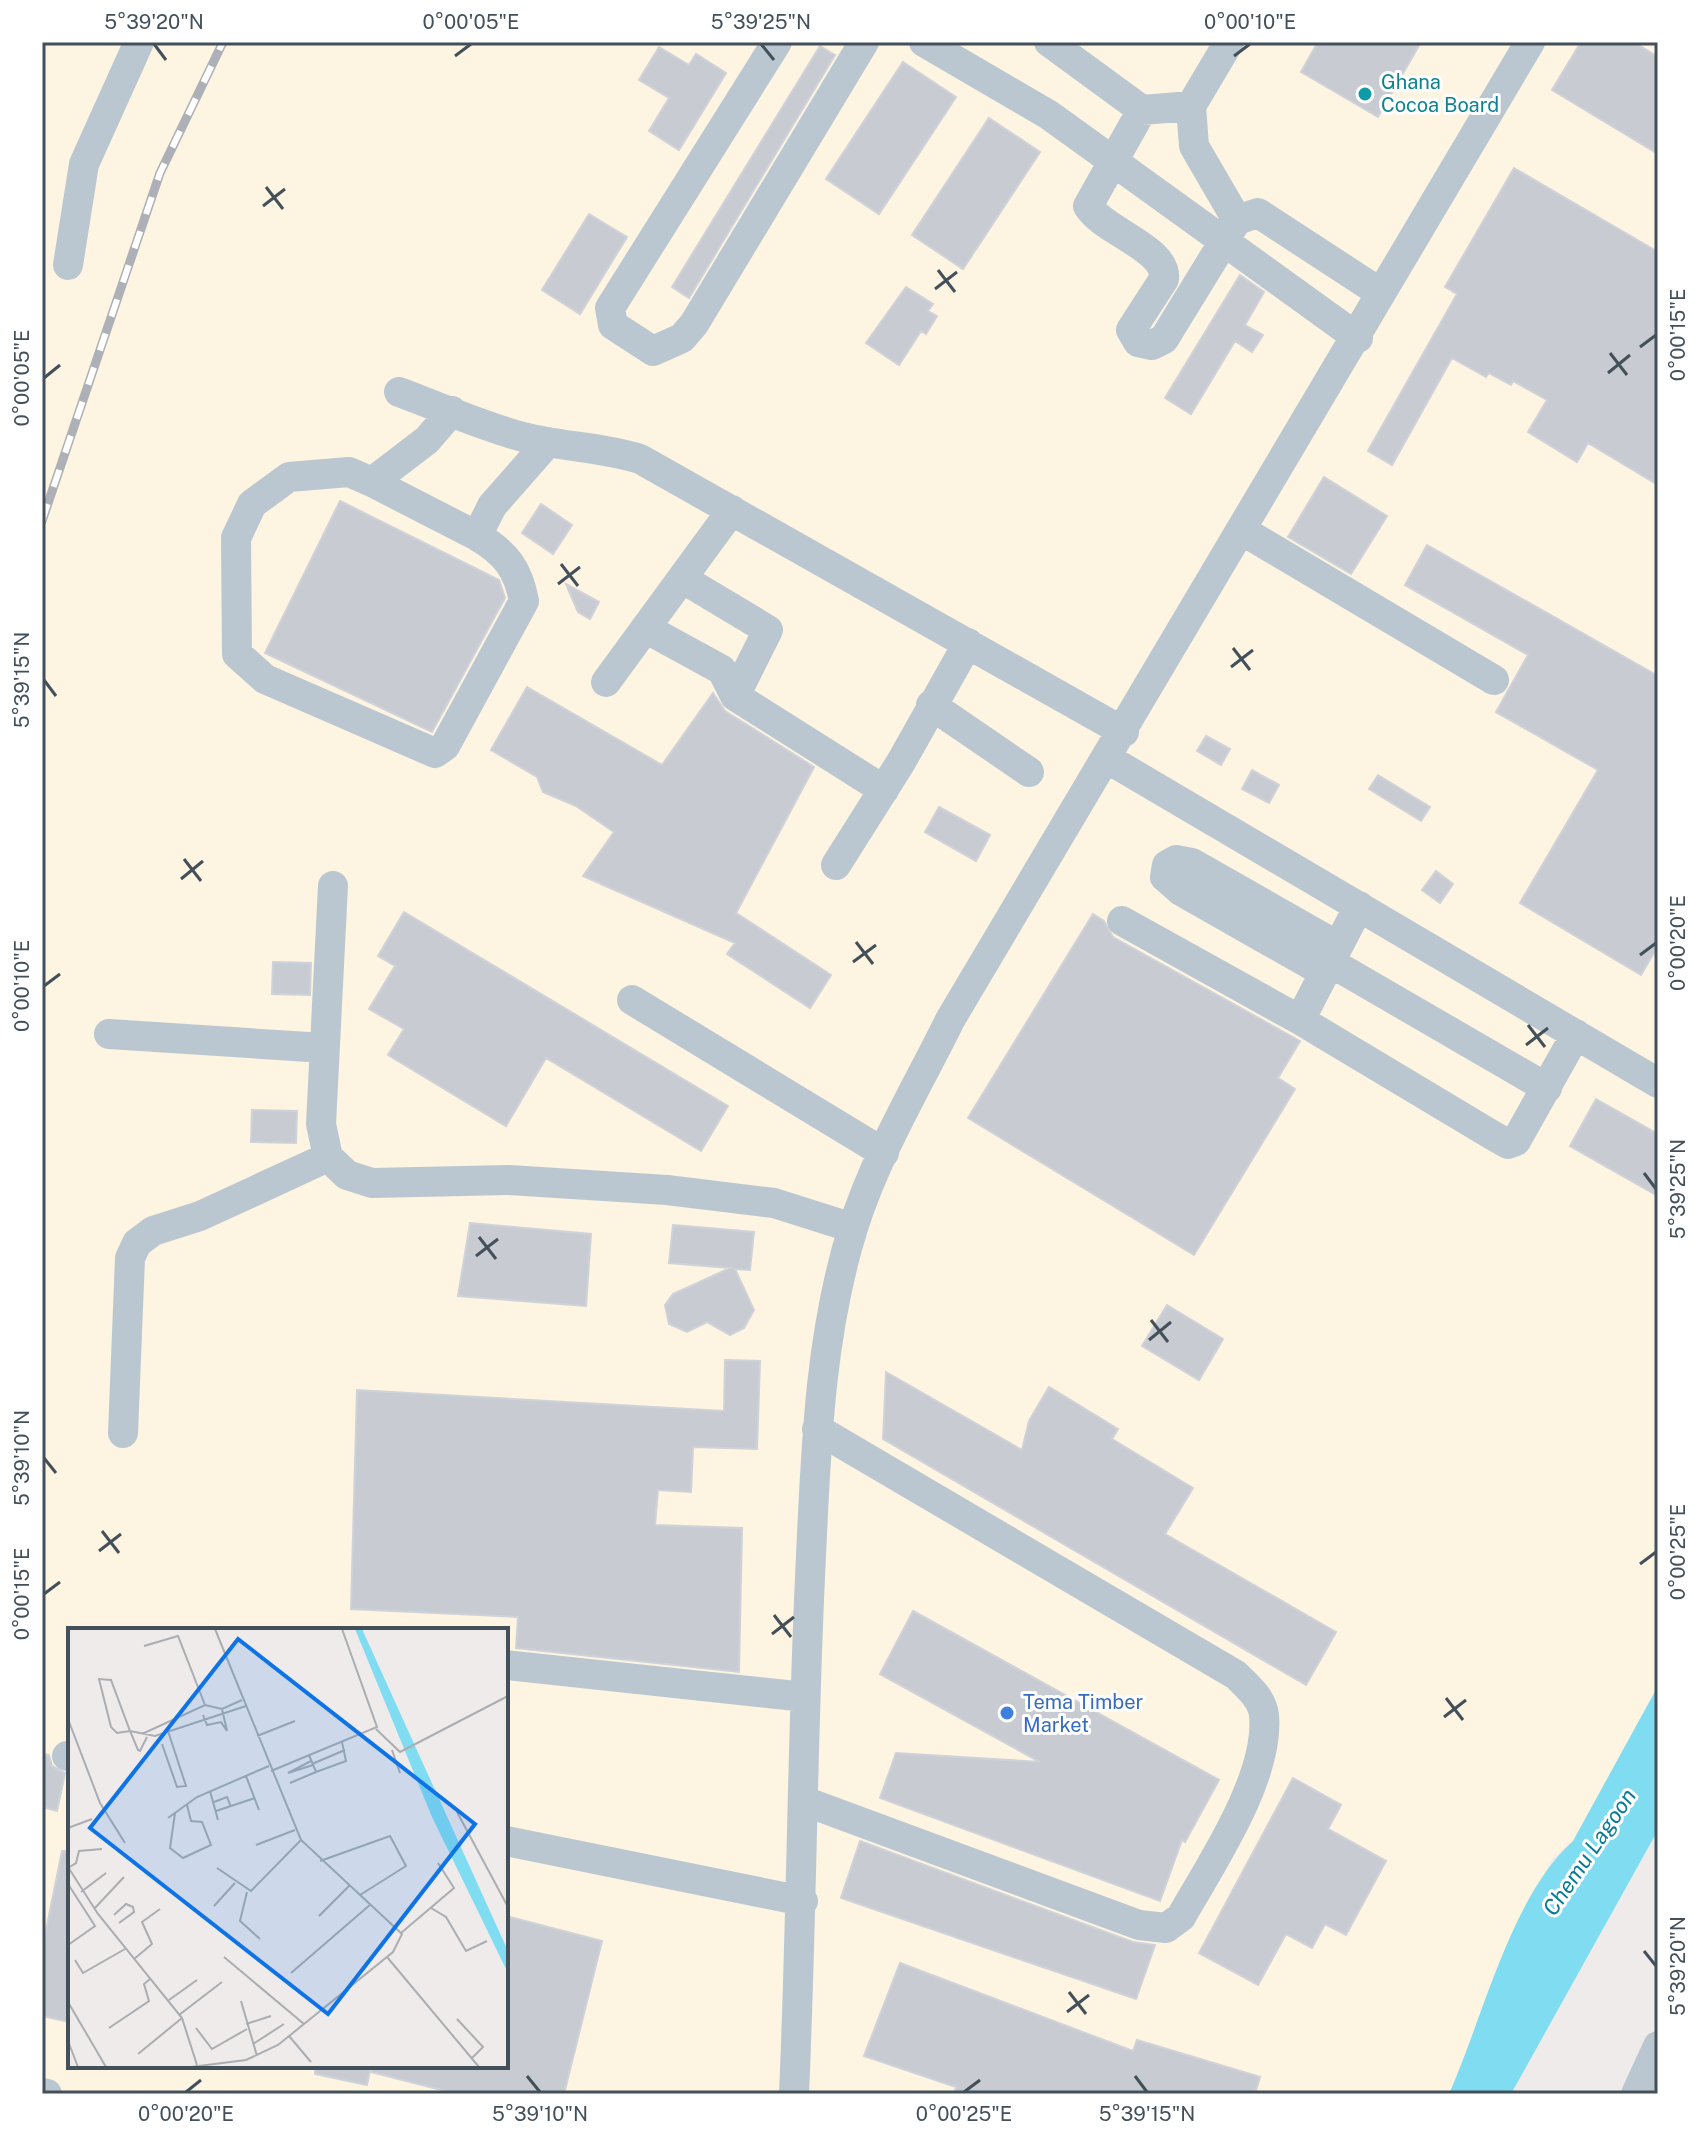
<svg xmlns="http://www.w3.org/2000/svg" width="1700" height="2136" font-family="'Public Sans',sans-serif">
  <rect width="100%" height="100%" fill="#efebeb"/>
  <path fill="#fdf4e2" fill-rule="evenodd" d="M42,42H1658V1686L1573,1841L1552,1859L1509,1943L1449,2094H42ZM70,1630H506V2066H70Z"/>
  <path fill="#80dcf1" d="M1658,1686V1830L1511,2094H1449C1483,2018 1511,1896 1573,1841Z"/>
  <path fill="#c8cbd1" stroke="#cfd2d8" stroke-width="2" d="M1318,42H1421L1378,117L1301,72Z
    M1581,42H1634L1658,57V154L1552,90Z
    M820,46L835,55L689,298L672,287Z
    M659,47L689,65L696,54L726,73L679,150L649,131L669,98L639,80Z
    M903,62L956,97L879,214L826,179Z
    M989,118L1040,152L963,269L912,235Z
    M1514,168L1658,252V485L1588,443L1577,462L1528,432L1547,400L1513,381L1511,385L1489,373L1486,377L1452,358L1392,465L1368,451L1457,294L1445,287Z
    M589,214L627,237L580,314L542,290Z
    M1240,275L1264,292L1245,325L1263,335L1252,352L1235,341L1191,414L1165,398Z
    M906,287L933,304L928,311L937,316L926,334L921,331L899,365L866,343Z
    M1324,477L1387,516L1351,574L1288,537Z
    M340,501L499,580L505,598L432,732L265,653Z
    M541,504L572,525L553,554L522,533Z
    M1427,545L1658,676V946L1641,975L1520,903L1598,770L1496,712L1528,655L1405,585Z
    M566,584L599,602L590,619L578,612Z
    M527,687L662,765L713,693L725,711L814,767L736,913L831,975L810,1008L727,954L735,943L583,876L614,832L576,806L543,792L537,777L491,750Z
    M1206,736L1230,749L1221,765L1197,751Z
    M1252,770L1279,785L1269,803L1242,789Z
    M1378,775L1430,807L1421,821L1369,789Z
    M939,807L990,835L976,861L925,832Z
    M1436,871L1453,884L1440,903L1422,890Z
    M404,912L728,1106L701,1151L546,1058L506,1126L388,1055L404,1029L369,1009L395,966L378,956Z
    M1093,914L1104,921L1113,937L1300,1041L1278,1078L1295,1089L1194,1255L968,1118Z
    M273,962L311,963L310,995L272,994Z
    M1596,1099L1658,1134V1196L1570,1146Z
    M252,1110L297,1111L296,1143L251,1142Z
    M470,1223L591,1234L586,1306L458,1296Z
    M673,1225L754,1232L750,1270L735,1269L754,1310L744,1328L730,1335L707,1322L687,1332L669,1324L665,1305L673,1294L730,1268L669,1263Z
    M1167,1305L1223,1339L1199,1380L1142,1346Z
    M725,1360L760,1361L757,1449L693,1447L691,1492L658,1490L655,1525L742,1528L739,1672L516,1648L518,1617L351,1609L357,1390L724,1411Z
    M886,1372L1022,1450L1029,1421L1049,1387L1118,1429L1112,1439L1193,1488L1165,1534L1336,1632L1306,1685L883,1439Z
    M913,1611L1219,1780L1185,1842L1182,1840L1160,1901L880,1798L896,1753L1040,1762L880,1674Z
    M42,1754L49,1755L52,1766L65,1773L57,1811L42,1807Z
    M1293,1778L1341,1805L1328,1829L1386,1861L1346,1935L1325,1924L1312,1948L1286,1934L1258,1985L1199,1953Z
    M860,1841L1133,1942L1155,1945L1136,1999L841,1898Z
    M62,1851H70V2022L42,2016V1950Z
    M506,1916L602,1941L564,2094H457L371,2072L372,2066H506Z
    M900,1963L1133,2051L1137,2040L1260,2077L1255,2094H954L956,2087L864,2056Z
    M315,2066H371L367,2085L315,2074Z"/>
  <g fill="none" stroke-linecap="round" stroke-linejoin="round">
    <path stroke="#bbc7d0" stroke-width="30" d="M777,42L610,308L613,325L653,351L682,338L694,324L864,42
      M924,42L1049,115L1358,338
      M1049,42L1142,110L1191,106L1194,146L1237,220L1258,213L1379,292
      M1191,106L1229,42
      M1142,110L1088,206C1103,231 1168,249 1164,279L1131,330L1138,342L1152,345L1164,339L1237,220
      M68,265L84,164L139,42
      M399,392C440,407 481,426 523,437C562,447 602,447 640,459L1124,732
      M452,411L427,440L372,482L349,472L289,477L252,504L236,538L237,654L265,679L435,753L445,746L524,601C518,569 506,553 477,536L492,506L548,442
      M372,482L477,536
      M1243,531L1494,680
      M683,579L768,630L735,696
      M647,629L722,670L735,696L884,790
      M606,682L732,510
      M931,705L1029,772
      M1108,759L1658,1083
      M836,865L901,762L968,643
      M333,886L321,1124L328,1157L347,1175L372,1183L509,1180L667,1190L774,1203L853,1228
      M1359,906L1300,1020L1492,1135L1508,1144L1516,1141L1576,1034
      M1122,921L1300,1020
      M1328,961L1547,1088
      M1322,971L1181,891L1165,877L1167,865L1176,860L1192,863L1336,945
      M632,1000L884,1153
      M109,1034L324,1048
      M123,1433L130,1258L137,1243L153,1231L200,1216L328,1157
      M506,1665L805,1697
      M67,1756H70
      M804,1801L1139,1925L1166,1928L1181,1917C1211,1864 1270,1777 1264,1715C1262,1698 1247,1686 1236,1675L817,1429
      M506,1841L803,1901
      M42,2093L47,2094
      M794,2094C802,1915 802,1735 811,1556C816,1446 820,1333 853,1228C876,1155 917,1087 950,1020L1530,42
      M1636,2094L1658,2046"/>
    <defs>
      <path id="rail" d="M42,521L160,173L223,42"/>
    </defs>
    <use href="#rail" stroke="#adb1b7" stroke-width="9"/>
    <use href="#rail" stroke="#fff" stroke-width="6" stroke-dasharray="18" stroke-linecap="butt"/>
  </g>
  <path fill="none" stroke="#43505a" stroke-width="3" d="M154,44L166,60M761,44L774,60M455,56L471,44M1234,56L1250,44M266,187L283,209M263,206L285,189M938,270L955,292M935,289L957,272M1640,347L1656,335M1610,353L1627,375M1608,373L1630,355M44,378L60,365M561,564L578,586M558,584L580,567M1233,648L1250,670M1231,667L1253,650M44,680L56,696M184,859L201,881M181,879L203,861M856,942L873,964M1640,955L1656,943M853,962L876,945M44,986L60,974M1528,1025L1545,1047M1526,1045L1548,1028M1644,1173L1656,1189M479,1237L496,1259M476,1256L498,1239M1151,1320L1168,1342M1149,1340L1171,1322M44,1458L56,1473M102,1531L119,1553M99,1551L121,1534M1640,1564L1656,1552M44,1594L60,1582M774,1615L791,1637M772,1634L794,1617M1446,1698L1463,1720M1444,1717L1466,1700M1644,1951L1656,1966M1069,1992L1086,2014M1067,2012L1089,1995M527,2076L540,2092M1135,2076L1147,2092M186,2092L201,2080M964,2092L980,2080"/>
  <circle fill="#0f9aa8" stroke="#fff" stroke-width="3" cx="1365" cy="94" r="8"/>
  <circle fill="#3f7fe0" stroke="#fff" stroke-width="3" cx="1007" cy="1713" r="8"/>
  <g text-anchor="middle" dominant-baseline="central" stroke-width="6" stroke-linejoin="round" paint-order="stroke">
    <g font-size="20" fill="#0d838f" stroke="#fff" text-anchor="start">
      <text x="1381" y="82">Ghana<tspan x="1381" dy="23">Cocoa Board</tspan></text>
    </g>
    <g font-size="20" fill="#366cbe" stroke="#fff" text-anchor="start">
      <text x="1023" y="1702">Tema Timber<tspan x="1023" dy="23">Market</tspan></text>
    </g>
    <g font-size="22" font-style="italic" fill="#067b96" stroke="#fff">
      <text transform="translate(1589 1852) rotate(-56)">Chemu Lagoon</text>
    </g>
  </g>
  <g transform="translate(68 1628)">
    <rect width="440" height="440" fill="#efebeb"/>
    <path d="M287,1H294L440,323V345L364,189Z" fill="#80dcf1"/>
    <path fill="none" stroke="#aaadb1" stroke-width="2" d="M76,18L110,8L137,77M135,87L139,97L153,94L159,103L154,81M0,91L32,175L57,215M308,101L332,124L440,68M74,106L137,77L154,81L174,72M189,108L227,93M79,109L72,123L70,122L62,103L43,52L31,51L43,99L49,105L62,103L87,108L178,78M94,116L109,159L118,158L100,103M324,122L332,145M241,127L248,144L278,133L274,114M243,133L220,145L245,137M244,136L277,122M203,143L309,99L274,1M178,148L191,182M222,155L248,144M142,163L150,192M146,174L159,169L163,179M148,183L187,170M389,184L440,279M107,185L102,220L115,230L143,217L134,194L123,193L119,177M100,190L129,169L201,138M0,200L24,191M188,217L227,202M252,233L322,208L338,238L292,267M0,239L30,286L114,390L129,437M0,240L8,235L11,223L34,221M149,240L183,263L233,212M0,256L27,298L0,317M13,264L38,245M179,264L172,293L192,311M146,278L167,255M363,280L378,289L398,323L419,313M26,281L56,249M46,287L58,276L65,279L66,284L51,295M251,288L281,258M333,305L386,260L370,235M156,329L236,396M319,329L411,439M66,331L84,316L74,294L92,281M7,332L15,345L57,321M223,345L303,276M101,372L129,352M173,373L189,428M0,374L38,439M111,387L154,354M389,391L415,419L404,430M178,396L203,388M41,400L81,373L76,356L82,351M128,400L144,421L179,401M221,408L243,434M0,413L10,439M185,416L216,396M70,426L114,390M123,439L178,432L210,417L325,324L334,306L233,212L147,1"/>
    <path fill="#0e73e6" fill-opacity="0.15" stroke="#0e73e6" stroke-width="4" d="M170,11L407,196L260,386L22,200Z"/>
    <rect width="440" height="440" fill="none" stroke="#43505a" stroke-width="4"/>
  </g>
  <rect width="1700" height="2136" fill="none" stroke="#ffffff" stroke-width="88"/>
  <rect x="44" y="44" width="1612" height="2048" fill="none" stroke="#43505a" stroke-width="3"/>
  <g font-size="20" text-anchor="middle" fill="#43505a">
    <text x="154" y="29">5°39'20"N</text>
    <text x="471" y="29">0°00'05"E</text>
    <text x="761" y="29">5°39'25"N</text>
    <text x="1250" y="29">0°00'10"E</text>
    <text transform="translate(1678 335) rotate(-90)" y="7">0°00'15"E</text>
    <text transform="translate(22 378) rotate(-90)" y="7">0°00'05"E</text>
    <text transform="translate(22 680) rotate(-90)" y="7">5°39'15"N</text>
    <text transform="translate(1678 943) rotate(-90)" y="7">0°00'20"E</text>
    <text transform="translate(22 986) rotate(-90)" y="7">0°00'10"E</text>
    <text transform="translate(1678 1189) rotate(-90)" y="7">5°39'25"N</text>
    <text transform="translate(22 1458) rotate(-90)" y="7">5°39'10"N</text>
    <text transform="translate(1678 1552) rotate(-90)" y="7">0°00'25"E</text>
    <text transform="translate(22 1594) rotate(-90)" y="7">0°00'15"E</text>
    <text transform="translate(1678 1966) rotate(-90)" y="7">5°39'20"N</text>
    <text x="186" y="2121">0°00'20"E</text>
    <text x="540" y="2121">5°39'10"N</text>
    <text x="964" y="2121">0°00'25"E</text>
    <text x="1147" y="2121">5°39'15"N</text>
  </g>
</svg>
